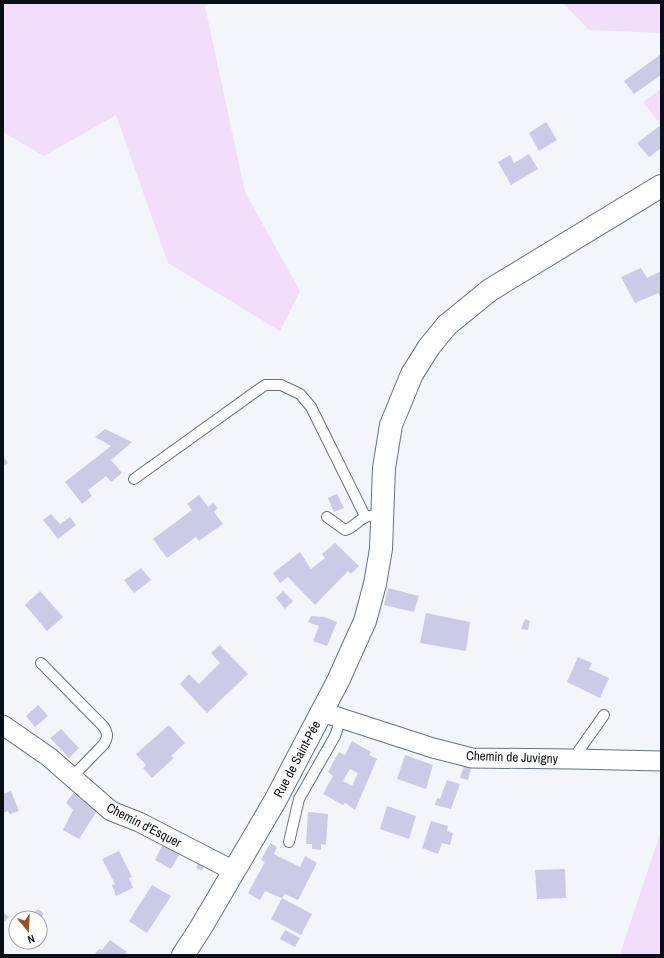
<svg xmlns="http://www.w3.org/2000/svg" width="664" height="958" viewBox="0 0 664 958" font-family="'Archivo Narrow',sans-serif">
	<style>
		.green { fill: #f2ddfb }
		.building { fill: #cacbe6; fill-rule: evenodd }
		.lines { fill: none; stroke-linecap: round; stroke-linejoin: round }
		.service-casing { stroke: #617286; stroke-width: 12 }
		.minor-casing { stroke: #617286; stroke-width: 21 }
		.secondary-casing { stroke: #617286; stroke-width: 24 }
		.service { stroke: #fff; stroke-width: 10 }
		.minor { stroke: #fff; stroke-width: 19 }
		.secondary { stroke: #fff; stroke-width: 22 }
		.labels { text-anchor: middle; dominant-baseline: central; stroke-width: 4; stroke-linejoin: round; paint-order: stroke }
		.street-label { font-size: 13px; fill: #090f17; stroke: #fff }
	</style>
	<rect width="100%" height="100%" fill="#f2f6fa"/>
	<path class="green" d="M3,3H211L205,6L245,192L300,291L280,331L168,263L116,115L44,156L3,132Z
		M563,3H661V33L589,30Z
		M661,89V125L643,102Z
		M661,831V955H620L624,942Z"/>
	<path class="building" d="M661,54V75L634,94L624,81Z
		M546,122L557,140L539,151L529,133Z
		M661,125V148L649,157L637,143Z
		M529,154L538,169L511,185L498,162L510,155L514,163Z
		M641,268L647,278L661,271V298L658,293L635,303L621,277Z
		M105,429L132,442L111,460L122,473L111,482L106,476L88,490L92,496L82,504L65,482L111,446L95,437Z
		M3,456L8,463L3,466Z
		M337,494L344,508L334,512L328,498Z
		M199,495L208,507L213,503L218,508L214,512L223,524L199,541L196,537L167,558L153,539L192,510L187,504Z
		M51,514L60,524L70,517L76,525L58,539L43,520Z
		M335,543L359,566L351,574L348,571L315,605L288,577L280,583L273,573L300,552L311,569L325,558L322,554Z
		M141,568L151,580L134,593L124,580Z
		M388,588L419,596L414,612L384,605Z
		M40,591L63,617L47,631L25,605Z
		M283,591L293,601L285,609L276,598Z
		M426,613L470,622L466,651L420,643Z
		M311,616L325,617L337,622L327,646L313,641L319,626L308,622Z
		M525,619L530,621L528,630L521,629Z
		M220,645L248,674L207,713L180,684L189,674L199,684L220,663L211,653Z
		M578,657L592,663L589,669L609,678L600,698L567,682Z
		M38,705L48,716L35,727L26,716Z
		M169,725L185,743L171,756L174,758L152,778L143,768L146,765L136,754Z
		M61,729L79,748L69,758L50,738Z
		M352,741L371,752L369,755L377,759L355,810L345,803L343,805L323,794L333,776L328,772L331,766L339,752L345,755ZM350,769L358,773L352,786L343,781Z
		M405,755L433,765L426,789L397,779Z
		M464,766L471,768L468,780L460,778Z
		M447,780L460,784L451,809L435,805L437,798L440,799Z
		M11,791L19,811L10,814L8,811L3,813V794Z
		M73,793L97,811L79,839L63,830L73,810L66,803Z
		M387,806L416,816L409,839L380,829Z
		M308,812L328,814L326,845L321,844V850L312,849V844H306Z
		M431,821L448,826L447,831L453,833L450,845L442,843L438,854L422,848Z
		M270,843L277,847L274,854L300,867L305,856L317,863L298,900L285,894L282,898L312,914L301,935L271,919L282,898L265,891L260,900L248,893L265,862L261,860Z
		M163,844L180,853L171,869L155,860Z
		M119,851L132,877L129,878L133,888L116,896L112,885L115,884L102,859Z
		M198,863L204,866L202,871L196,868Z
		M565,869L566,898L537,899L535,870Z
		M152,885L171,896L147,933L129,921Z
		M38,909L44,914L40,918H30L29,917Z
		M3,912L9,917L3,923Z
		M285,930L300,938L295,947L280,939Z
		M110,940L127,952L124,955H94L99,949L102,950Z"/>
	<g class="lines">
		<defs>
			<path id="service" d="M134,479L265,385H281L300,394L311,407L365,516
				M327,517L345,530C355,528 360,516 371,516
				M41,663L104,727C108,734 108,737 104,744L72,777
				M573,759L604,715
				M289,842L299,799L335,736L341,718"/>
			<path id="minor" d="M322,712L433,748L472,758L573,759L661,761
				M3,725L49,757L111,811L139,822L234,871"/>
			<path id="secondary" d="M183,955L200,929L275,801L338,681L365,621L375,584L381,549L384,468L391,425L412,374L429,347L447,325L490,290L661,186"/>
		</defs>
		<use href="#service" class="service-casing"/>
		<use href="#minor" class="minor-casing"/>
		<use href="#secondary" class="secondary-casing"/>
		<use href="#service" class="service"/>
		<use href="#minor" class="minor"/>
		<use href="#secondary" class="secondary"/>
	</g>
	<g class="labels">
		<g class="street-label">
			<text transform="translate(512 757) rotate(2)">Chemin de Juvigny</text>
			<text transform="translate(297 759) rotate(-62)">Rue de Saint-Pée</text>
			<text transform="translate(144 825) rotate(27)">Chemin d'Esquer</text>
		</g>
	</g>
	<rect width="664" height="958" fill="none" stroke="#090f17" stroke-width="8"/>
	<g transform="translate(28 930) rotate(161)"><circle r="19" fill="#ffffff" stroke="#9d9fa2"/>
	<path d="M0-3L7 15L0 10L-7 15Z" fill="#985228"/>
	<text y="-6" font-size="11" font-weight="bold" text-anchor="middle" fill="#090f17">N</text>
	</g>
</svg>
